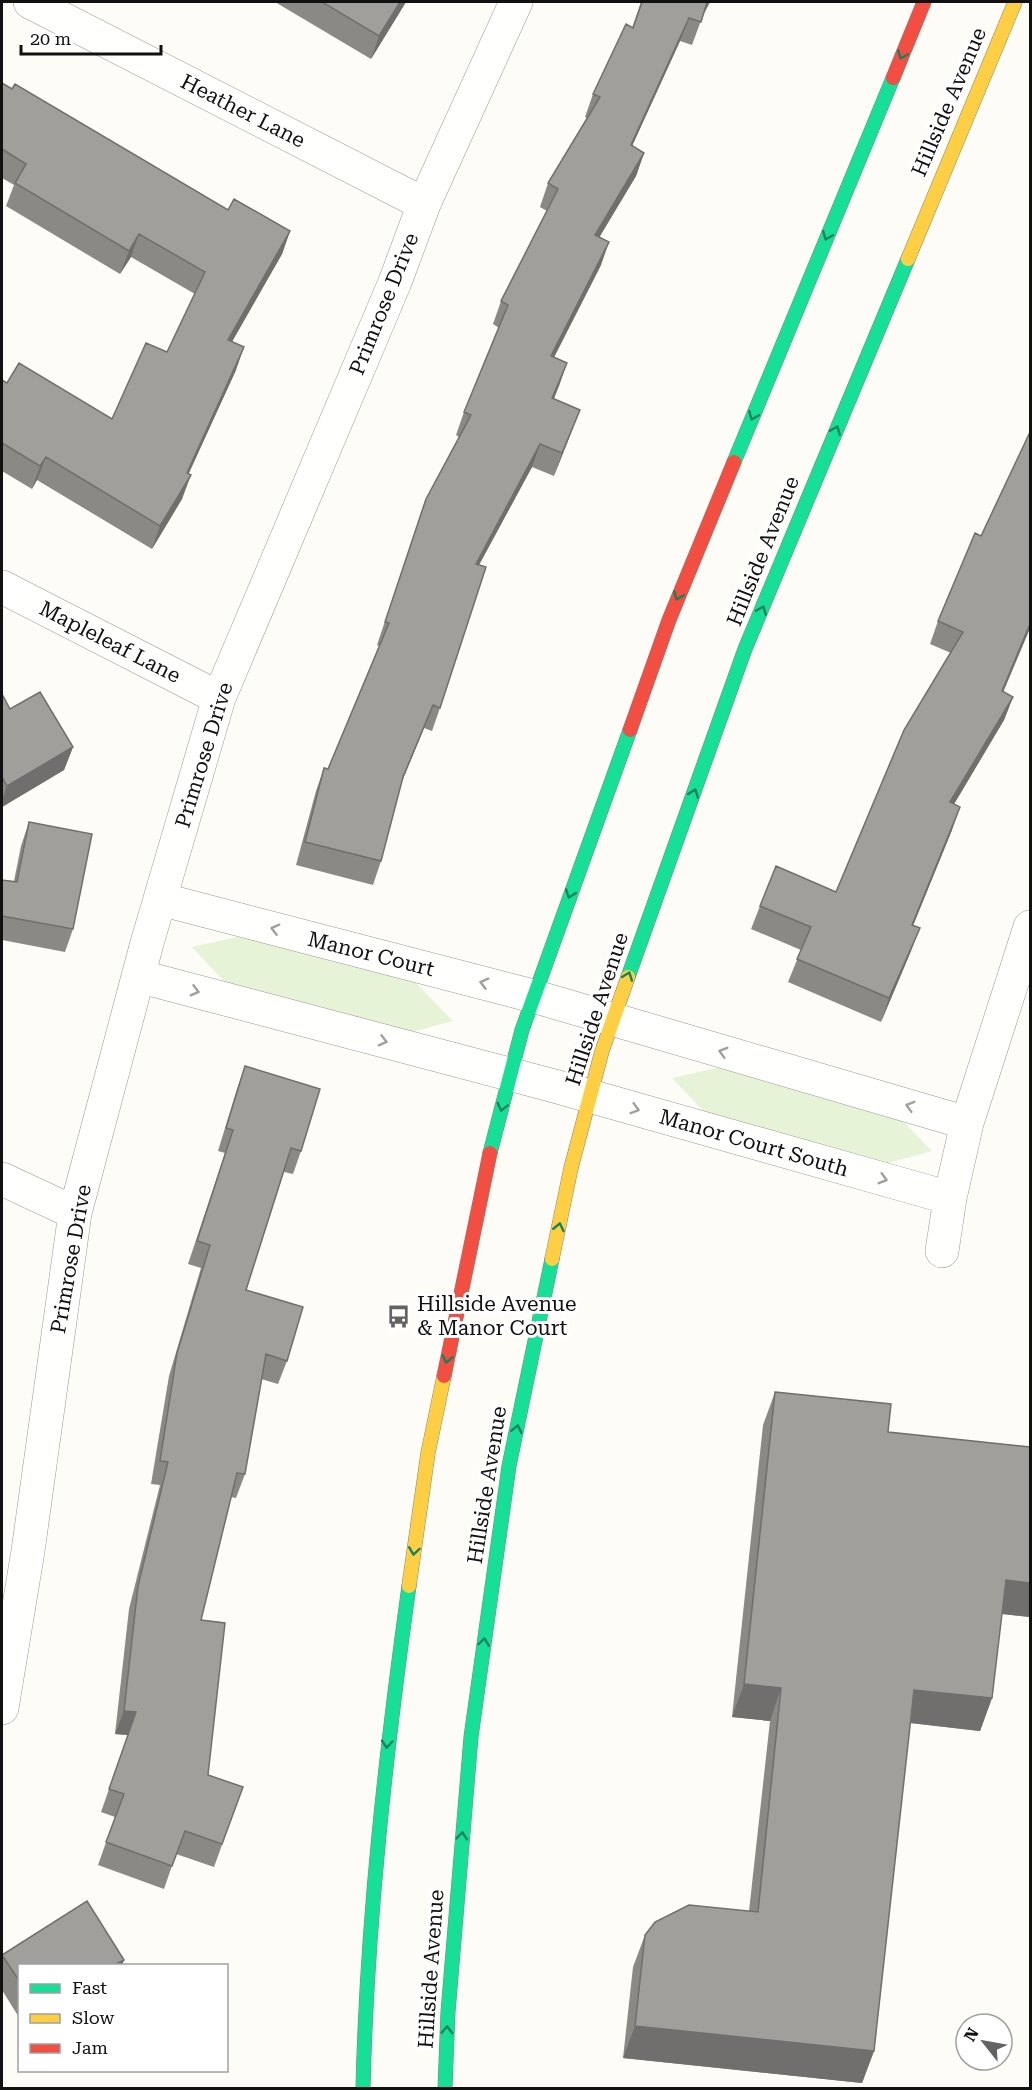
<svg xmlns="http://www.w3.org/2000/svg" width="1032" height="2090" viewBox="0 0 1032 2090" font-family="'Roboto Serif',serif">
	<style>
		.green { fill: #e7f3d7 }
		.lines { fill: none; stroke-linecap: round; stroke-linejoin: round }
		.street-casing { stroke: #979795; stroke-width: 34 }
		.fast-casing { stroke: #858482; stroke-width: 15 }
		.slow-casing { stroke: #858482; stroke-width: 15 }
		.jam-casing { stroke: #858482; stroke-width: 15 }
		.street { stroke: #fffffe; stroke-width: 33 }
		.fast { stroke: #16e098; stroke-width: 14 }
		.slow { stroke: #ffcf43; stroke-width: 14 }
		.jam { stroke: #f24e42; stroke-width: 14 }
		.wall { fill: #8a8986 }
		.shaded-wall { fill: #716f6d }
		.building { fill: #a19f9c; stroke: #716f6d; stroke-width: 1.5 }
		.oneway { stroke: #14835b }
		.oneway2 { stroke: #a0a09f }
		.labels { text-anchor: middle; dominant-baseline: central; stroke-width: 6; stroke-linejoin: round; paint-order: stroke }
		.street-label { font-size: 21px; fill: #111; stroke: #fff }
		.poi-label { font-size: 21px; fill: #111; stroke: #fff; text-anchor: start }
	</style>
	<rect width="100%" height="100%" fill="#fdfcf7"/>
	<path class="green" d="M250,934L414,981L453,1021L397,1036L232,990L192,947Z
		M730,1065L894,1112L932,1151L877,1166L712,1120L672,1078Z"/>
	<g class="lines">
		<defs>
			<path id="street" d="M30,2L424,204
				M2,587L219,698
				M160,899L533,996L967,1123
				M138,976L558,1087L950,1198
				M2,1179L75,1213
				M942,1251L950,1198L967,1123L1030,927
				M2,1708L28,1551L75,1213L147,943L219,698L395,282L424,204L516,2"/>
			<path id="fast" d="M734,462L893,78
				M628,977L745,649L908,259
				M490,1153L522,1030L630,730
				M363,2088C367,1920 386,1752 409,1586
				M445,2088L448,2012L471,1737L509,1466L552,1259"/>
			<path id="slow" d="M908,259L1015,2
				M552,1259L571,1168L602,1051L628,977
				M409,1586L428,1453L444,1376"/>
			<path id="jam" d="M893,78L924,2
				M630,730L669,620L734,462
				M444,1376L490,1153"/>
		</defs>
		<use href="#street" class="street-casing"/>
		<use href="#fast" class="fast-casing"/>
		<use href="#slow" class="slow-casing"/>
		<use href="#jam" class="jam-casing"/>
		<use href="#street" class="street"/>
		<use href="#fast" class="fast"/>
		<use href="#slow" class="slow"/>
		<use href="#jam" class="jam"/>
	</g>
	<path class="wall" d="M275,2H406L371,59Z
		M641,2H710L703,15L692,45L680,41L632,146L644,153L636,176L599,237L601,265L554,357L567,363L554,399L571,433L554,476L532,467L479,565L440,708L432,731L424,728L401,784L381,861L373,885L296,865L316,791L324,768L328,769L379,646L377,645L426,499L459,437L456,435L464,412L499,328L493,324L501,301L547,211L540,207L548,183L587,118L585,117L593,94L632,28Z
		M2,83L228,210L290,231L282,254L232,341L236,370L188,474L182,499L152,549L37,480L32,489L2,471V380L7,383L112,419L167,352L195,294L131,257L120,274L6,206L14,185L2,178Z
		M938,621L1030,628L1003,691L1013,697L1004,720L954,804L952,830L913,925L911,951L881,1022L788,982L801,950L751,929L760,906L836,892L951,653L930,644Z
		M2,694L10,709L73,747L64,770L2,807Z
		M29,822L73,929L65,952L2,940V880L14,881L21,846Z
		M245,1066L301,1151L293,1174L284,1172L246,1290L287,1361L278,1384L261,1379L245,1474L236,1498L231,1497L201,1620L208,1775L243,1787L214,1867L176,1854L164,1889L98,1865L115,1817L101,1812L128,1735L115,1734L129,1609L160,1485L151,1484L169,1376L201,1268L188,1264L225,1153L218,1151L237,1089Z
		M775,1392L888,1432L1030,1447V1617L1002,1614L992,1698L980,1731L910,1723L874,2051L862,2083L623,2058L633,1967L645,1935L749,1911L770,1721L732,1717L763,1425Z
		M2,1955L124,1960L122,1965H20V2019L2,1990Z"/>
	<path class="shaded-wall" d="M400,2H406L371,59L379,36Z
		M707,2H710L701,19Z
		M689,18L680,41L622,168L631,145Z
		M644,153L636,176L587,258L595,235Z
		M290,231L282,254L220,363L228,340Z
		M139,234L131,257L120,274L129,251Z
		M609,242L601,265L543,379L551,356Z
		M244,347L236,370L179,495L191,475L182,499L152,549L160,526L187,473Z
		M567,363L559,386L544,422L552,398Z
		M580,410L571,433L554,476L562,453Z
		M540,444L532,467L467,587L476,564Z
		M46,457L37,480L32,489L40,466Z
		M1030,624V628L994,714L1002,691Z
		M1013,697L1004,720L941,826L950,802Z
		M433,705L424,728L394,800L403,777Z
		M73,747L64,770L2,807V800L7,786Z
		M960,807L952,830L904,948L912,925Z
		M920,928L911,951L881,1022L889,998Z
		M1006,1580L1030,1583V1617L994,1613Z
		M744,1684L781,1688L770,1721L732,1717Z
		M914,1690L992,1698L980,1731L902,1722Z
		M124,1711L136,1712L128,1735L115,1734Z
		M124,1960L122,1965H114Z
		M635,2026L874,2051L862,2083L623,2058Z"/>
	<path class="building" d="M322,2H400L379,36Z
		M642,2H707L701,22L689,18L631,145L644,153L595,235L609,242L551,356L567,363L552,398L580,410L562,453L540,444L476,564L486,567L440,708L433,705L403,777L381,861L305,842L324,768L328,769L389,623L385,622L426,499L471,415L464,412L508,305L501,301L558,189L548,183L600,97L593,94L626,24L633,28Z
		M2,83L12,89L15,84L228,210L234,199L290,231L228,340L244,347L187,473L191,475L160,526L46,457L40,466L2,443V380L7,383L19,363L112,419L146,343L167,352L205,272L139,234L129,251L15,183L26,164L2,149Z
		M1030,432V624L1002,691L1013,697L950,802L960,807L912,925L920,928L889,998L797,959L811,927L760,906L776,866L836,892L904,730L963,632L938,621L975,533L981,536Z
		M40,692L73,747L7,786L2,777V694L10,709Z
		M29,822L92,834L73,929L2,916V880L17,882Z
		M245,1066L320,1089L301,1151L291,1148L246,1290L303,1307L287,1361L266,1354L245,1474L237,1473L201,1620L225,1623L208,1775L243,1787L222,1844L185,1831L172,1866L106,1842L124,1794L109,1789L136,1712L124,1711L138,1586L168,1462L160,1461L177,1353L210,1245L197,1241L233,1130L226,1128Z
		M775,1392L891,1404L888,1432L1030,1447V1583L1006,1580L992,1698L914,1690L874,2051L635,2026L645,1935L655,1922L689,1905L758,1912L781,1688L744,1684Z
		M87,1901L124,1960L114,1965H20V1982L2,1955Z"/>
	<defs><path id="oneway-chevron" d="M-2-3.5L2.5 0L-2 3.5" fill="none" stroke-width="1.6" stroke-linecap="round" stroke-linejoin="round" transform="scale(1.5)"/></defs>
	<g class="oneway">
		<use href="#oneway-chevron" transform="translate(902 55) rotate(112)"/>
		<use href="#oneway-chevron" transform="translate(827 236) rotate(112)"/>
		<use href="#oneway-chevron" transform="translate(753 416) rotate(112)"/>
		<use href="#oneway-chevron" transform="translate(836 430) rotate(-68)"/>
		<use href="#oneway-chevron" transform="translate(678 596) rotate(112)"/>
		<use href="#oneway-chevron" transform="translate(762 610) rotate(-68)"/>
		<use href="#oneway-chevron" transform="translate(694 793) rotate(-70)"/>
		<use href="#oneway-chevron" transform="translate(570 894) rotate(110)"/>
		<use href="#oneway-chevron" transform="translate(628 976) rotate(-70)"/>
		<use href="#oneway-chevron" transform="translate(502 1107) rotate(104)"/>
		<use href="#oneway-chevron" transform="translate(559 1227) rotate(-78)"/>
		<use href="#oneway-chevron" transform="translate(447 1359) rotate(102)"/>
		<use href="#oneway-chevron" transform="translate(517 1429) rotate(-78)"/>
		<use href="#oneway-chevron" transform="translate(414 1551) rotate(98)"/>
		<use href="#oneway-chevron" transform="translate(484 1642) rotate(-82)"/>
		<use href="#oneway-chevron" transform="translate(387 1744) rotate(95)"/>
		<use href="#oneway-chevron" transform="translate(462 1836) rotate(-85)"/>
		<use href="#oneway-chevron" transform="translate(447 2030) rotate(-88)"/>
	</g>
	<g class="oneway2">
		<use href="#oneway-chevron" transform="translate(275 929) rotate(-166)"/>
		<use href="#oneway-chevron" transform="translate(484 983) rotate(-165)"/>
		<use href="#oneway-chevron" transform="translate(195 991) rotate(15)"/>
		<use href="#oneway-chevron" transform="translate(383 1041) rotate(15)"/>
		<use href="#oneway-chevron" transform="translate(723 1052) rotate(-164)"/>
		<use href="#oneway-chevron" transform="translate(910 1106) rotate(-164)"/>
		<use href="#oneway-chevron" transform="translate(635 1109) rotate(16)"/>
		<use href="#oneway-chevron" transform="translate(883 1179) rotate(16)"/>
	</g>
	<defs>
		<symbol id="bus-bare" viewBox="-9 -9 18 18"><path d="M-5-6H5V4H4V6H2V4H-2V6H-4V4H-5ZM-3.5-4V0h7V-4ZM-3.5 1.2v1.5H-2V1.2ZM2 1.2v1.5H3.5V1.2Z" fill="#646362" stroke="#fff" stroke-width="2.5" paint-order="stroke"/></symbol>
	</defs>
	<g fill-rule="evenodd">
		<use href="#bus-bare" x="382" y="1300" width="33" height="33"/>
	</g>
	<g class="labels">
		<g class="street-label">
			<text transform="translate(949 102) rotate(-67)">Hillside Avenue</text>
			<text transform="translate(243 111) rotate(27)">Heather Lane</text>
			<text transform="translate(384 304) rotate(-68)">Primrose Drive</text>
			<text transform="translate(763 551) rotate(-68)">Hillside Avenue</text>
			<text transform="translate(110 642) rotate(27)">Mapleleaf Lane</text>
			<text transform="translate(204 755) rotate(-73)">Primrose Drive</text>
			<text transform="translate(371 954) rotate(14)">Manor Court</text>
			<text transform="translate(597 1009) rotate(-72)">Hillside Avenue</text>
			<text transform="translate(754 1143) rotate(16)">Manor Court South</text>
			<text transform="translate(71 1259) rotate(-80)">Primrose Drive</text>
			<text transform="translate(487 1485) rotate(-81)">Hillside Avenue</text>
			<text transform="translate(431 1969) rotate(-86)">Hillside Avenue</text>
		</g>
		<g class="poi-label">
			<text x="417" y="1304">Hillside Avenue<tspan x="417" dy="24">&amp; Manor Court</tspan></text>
		</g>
	</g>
	<rect width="1032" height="2090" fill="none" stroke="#111111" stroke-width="6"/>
	<rect x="18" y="1964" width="210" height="108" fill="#ffffff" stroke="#a0a0a0" stroke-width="1.5"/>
	<rect x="30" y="1984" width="30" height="9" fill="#16e098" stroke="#a0a0a0" stroke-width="1.5"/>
	<text x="72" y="1994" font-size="18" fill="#111111">Fast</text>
	<rect x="30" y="2014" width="30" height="9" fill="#ffcf43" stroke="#a0a0a0" stroke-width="1.5"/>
	<text x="72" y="2024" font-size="18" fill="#111111">Slow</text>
	<rect x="30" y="2044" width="30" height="9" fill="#f24e42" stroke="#a0a0a0" stroke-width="1.5"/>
	<text x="72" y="2054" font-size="18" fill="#111111">Jam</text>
	<g transform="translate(984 2042) rotate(301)"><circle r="28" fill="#ffffff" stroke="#a0a0a0" stroke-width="1.5"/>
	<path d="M0-4.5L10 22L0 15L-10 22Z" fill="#646362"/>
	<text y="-9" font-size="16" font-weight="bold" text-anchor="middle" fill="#111111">N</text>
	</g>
	<path d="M21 45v9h140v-9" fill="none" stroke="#111111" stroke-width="3"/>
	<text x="30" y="45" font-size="18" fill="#111111" stroke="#ffffff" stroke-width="4.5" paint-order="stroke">20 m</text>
</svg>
